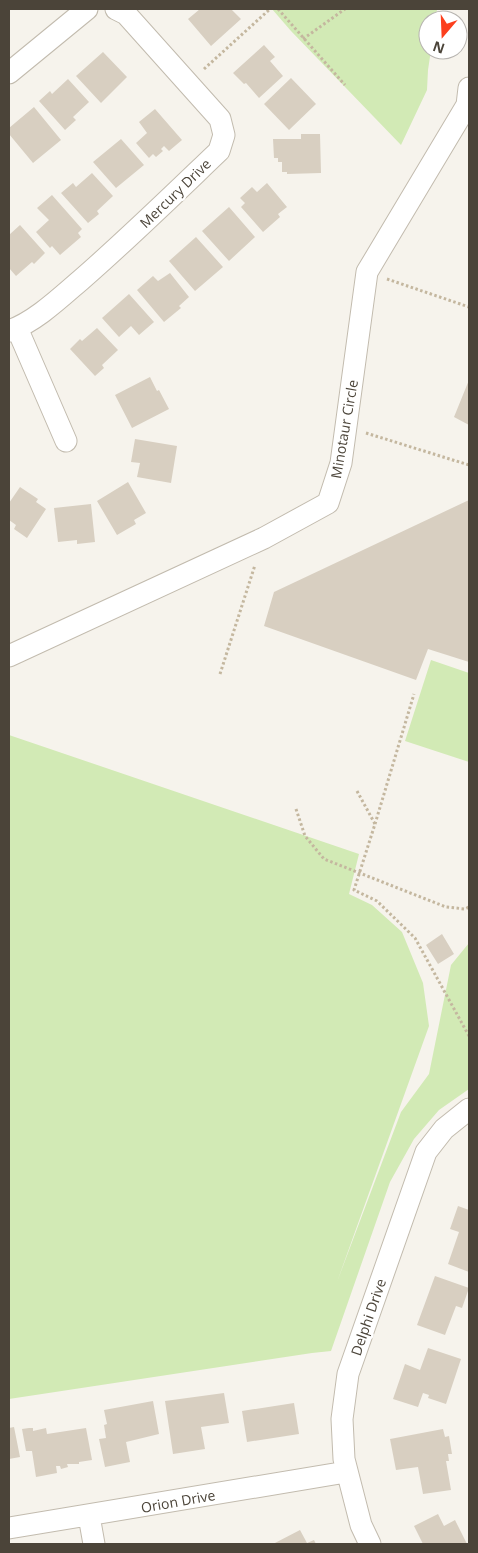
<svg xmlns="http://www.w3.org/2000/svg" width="478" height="1553" viewBox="0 0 478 1553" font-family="'Open Sans',sans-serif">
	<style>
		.green { fill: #d2eab5 }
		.building { fill: #d8cfc1 }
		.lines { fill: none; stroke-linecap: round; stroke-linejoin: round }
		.street-casing { stroke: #c2bbae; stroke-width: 23 }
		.path { stroke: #c4b79f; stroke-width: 3; stroke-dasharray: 2.5 2.5; stroke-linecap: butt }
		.street { stroke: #fff; stroke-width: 21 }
		.labels { text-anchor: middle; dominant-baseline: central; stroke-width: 5; stroke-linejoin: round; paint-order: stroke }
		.street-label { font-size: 14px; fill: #4b4439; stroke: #fff }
	</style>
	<rect width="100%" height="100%" fill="#f6f3ec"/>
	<path class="green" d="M272,9H437L436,20H428V50H431L428,70L427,90L401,145L291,31Z
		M431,660L469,673V762L405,741Z
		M9,735L359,854L349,894L372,905L402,932L423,983L429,1026L337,1282L401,1112L429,1074L451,965L469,943V1089L439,1110L414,1139L390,1182L331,1351L312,1353L9,1399Z"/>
	<path class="building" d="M200,9H231L241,19L211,46L188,19Z
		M264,45L275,57L270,61L283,76L259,98L246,83L244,84L233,73Z
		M103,52L127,77L101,103L76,76Z
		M291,78L316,104L289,130L264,104Z
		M68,79L89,102L73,117L76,120L65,130L39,101L50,91L52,94Z
		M34,107L61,140L33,163L9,134V128Z
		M155,109L182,140L169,151L164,146L161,149L163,151L156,157L153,154L149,158L136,143L147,133L139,122Z
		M301,134H320L321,173L287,174V172H282V162H278V158H274L273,139H301Z
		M121,139L144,165L116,188L93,162Z
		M92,173L113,196L97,211L99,214L88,223L61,193L73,183L76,187Z
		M267,183L287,207L278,214L280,217L263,232L241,207L245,203L240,198L252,187L257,192Z
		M52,195L82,229L78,233L81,237L60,255L52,246L50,248L36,232L49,220L37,208Z
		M229,207L255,237L229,261L202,231Z
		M20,225L45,253L34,264L32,262L16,276L9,268V235Z
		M196,237L223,267L195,291L169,261Z
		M170,273L189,297L179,306L181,308L164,322L137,290L153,276L158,281Z
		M129,294L154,322L139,335L131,326L119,337L102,318Z
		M97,328L118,350L102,365L104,368L95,376L70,349L80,339L82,341Z
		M150,377L157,391L159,390L169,409L132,428L115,395Z
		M469,380V425L454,417Z
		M135,439L177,446L171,483L137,477L140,463L131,462Z
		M128,482L146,513L134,520L136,524L117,535L97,501Z
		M20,487L38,499L36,502L46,509L27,538L14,529L16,525L9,520V503Z
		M469,500V662L428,649L416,680L264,626L274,592Z
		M91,504L95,542L77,544V540L58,542L54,508Z
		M442,934L454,954L438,964L426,945Z
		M458,1206L469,1210V1272L448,1264L459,1232L450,1229Z
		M435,1276L469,1288L462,1308L456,1306L445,1335L417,1325Z
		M428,1348L461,1359L446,1404L428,1398L429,1395L423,1393L418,1407L393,1399L405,1364L420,1370Z
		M224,1393L229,1423L201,1427L205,1449L173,1454L165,1401Z
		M153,1401L159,1434L126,1442L130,1462L105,1467L99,1439L106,1438L104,1425L107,1424L104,1410Z
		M294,1403L299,1434L247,1442L242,1411Z
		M14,1427L20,1457L9,1459V1428Z
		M29,1428H33V1431L46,1428L47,1434L86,1428L92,1460L79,1462V1464H67L68,1467L61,1469L60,1466H56L57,1473L36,1477L32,1451H26L22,1429Z
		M443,1429L445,1437L449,1436L452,1454H448L449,1461H446L451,1490L423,1494L418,1467L396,1470L390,1439Z
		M438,1514L444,1526L455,1520L467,1544H423L414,1526Z
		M300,1530L307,1543L314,1540L316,1544H273Z"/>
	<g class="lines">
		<defs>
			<path id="street" d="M9,73L87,9
				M17,328L66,441
				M9,331C35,322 61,297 82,279C129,238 174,194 219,151L224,135L220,119L126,14L116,9
				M9,656L264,538L328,503L341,463L367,272L467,105L469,88
				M89,1516L94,1544
				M9,1528L346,1472
				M370,1544L361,1525L344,1459L342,1419L348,1374L426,1152L444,1129L469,1109"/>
		</defs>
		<use href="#street" class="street-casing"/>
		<path class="path" d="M278,9L345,85
			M303,39L345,9
			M204,69L270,9
			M387,279L469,307
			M366,433L469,465
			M220,674L255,565
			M357,791L375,824L354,890L377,901L415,938L469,1036
			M296,809L305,836L324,859L446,907L465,909L469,907
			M375,824L414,694"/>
		<use href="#street" class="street"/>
	</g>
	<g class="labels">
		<g class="street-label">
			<text transform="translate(175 193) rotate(-44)">Mercury Drive</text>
			<text transform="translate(344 429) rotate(-80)">Minotaur Circle</text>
			<text transform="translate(368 1317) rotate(-71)">Delphi Drive</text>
			<text transform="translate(178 1501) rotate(-10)">Orion Drive</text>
		</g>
	</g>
	<rect width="478" height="1553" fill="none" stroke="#4b4439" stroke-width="20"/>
	<g transform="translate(443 35) rotate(199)"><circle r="24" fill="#ffffff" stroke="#b7b4b0"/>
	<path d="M0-4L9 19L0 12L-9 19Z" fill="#fc3f1d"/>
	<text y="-8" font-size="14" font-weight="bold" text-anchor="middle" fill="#4b4439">N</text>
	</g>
</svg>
